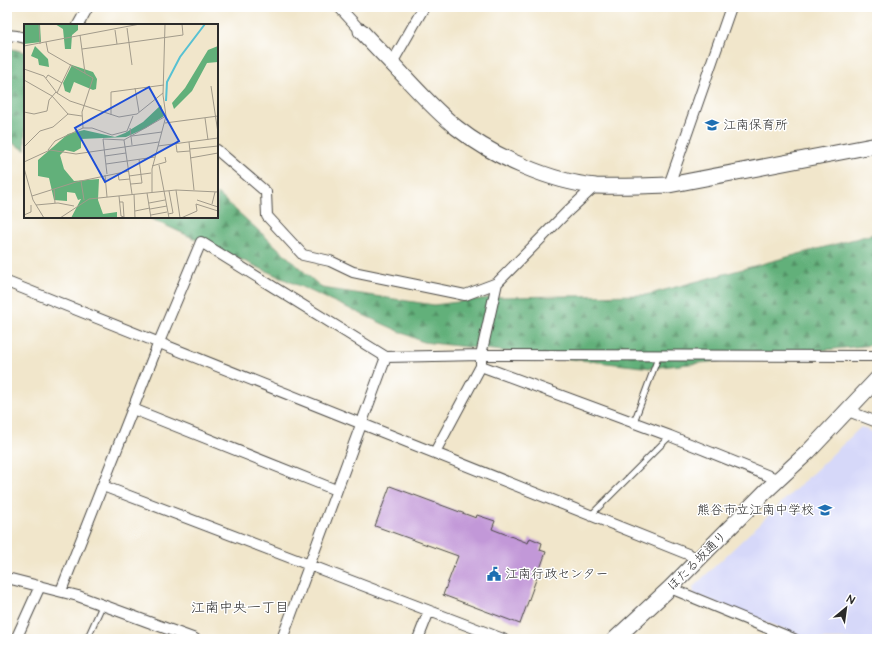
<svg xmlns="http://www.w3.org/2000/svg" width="884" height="646" viewBox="0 0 884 646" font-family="'Architects Daughter','Klee One',sans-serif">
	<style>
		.built { fill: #d6d8f9 }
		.forest { fill: url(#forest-firs); stroke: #466e52 }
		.building { fill: #c298d8 }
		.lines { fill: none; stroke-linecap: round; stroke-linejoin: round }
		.lane-casing { stroke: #494743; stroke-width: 7 }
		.street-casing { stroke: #494743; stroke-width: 12 }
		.secondary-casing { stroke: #494743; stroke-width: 17 }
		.lane { stroke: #fff; stroke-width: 5 }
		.street { stroke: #fff; stroke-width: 10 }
		.secondary { stroke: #fff; stroke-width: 15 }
		.labels { text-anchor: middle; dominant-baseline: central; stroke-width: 3; stroke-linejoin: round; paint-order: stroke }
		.poi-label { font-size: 13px; fill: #2b2b2b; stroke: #fff; text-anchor: start }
		.street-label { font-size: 13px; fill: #2b2b2b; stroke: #fff }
		.neighbourhood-label { font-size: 14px; fill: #2b2b2b; stroke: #fff }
		.inset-river { fill: none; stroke: #57c1d2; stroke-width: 2 }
		.inset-road { fill: none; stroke: #a29b8b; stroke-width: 1 }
		.view { fill: #1d4ed8; fill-opacity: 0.15; stroke: #1d4ed8; stroke-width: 2 }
		.inset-edge { fill: none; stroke: #2b2b2b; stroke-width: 2 }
	</style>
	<defs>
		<pattern id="forest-firs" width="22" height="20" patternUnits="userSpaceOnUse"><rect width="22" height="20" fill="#62b07a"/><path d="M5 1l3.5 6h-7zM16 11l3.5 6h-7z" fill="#518f64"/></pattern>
	</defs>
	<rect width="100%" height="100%" fill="#fff"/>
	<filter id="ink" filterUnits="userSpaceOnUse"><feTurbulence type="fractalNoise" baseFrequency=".025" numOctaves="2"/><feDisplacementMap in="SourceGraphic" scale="8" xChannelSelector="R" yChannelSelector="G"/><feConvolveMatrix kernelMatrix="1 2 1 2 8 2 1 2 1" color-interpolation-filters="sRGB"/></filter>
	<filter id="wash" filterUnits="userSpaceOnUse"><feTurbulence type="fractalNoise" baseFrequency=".012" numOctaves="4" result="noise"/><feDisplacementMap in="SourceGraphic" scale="16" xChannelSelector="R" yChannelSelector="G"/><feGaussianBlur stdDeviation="0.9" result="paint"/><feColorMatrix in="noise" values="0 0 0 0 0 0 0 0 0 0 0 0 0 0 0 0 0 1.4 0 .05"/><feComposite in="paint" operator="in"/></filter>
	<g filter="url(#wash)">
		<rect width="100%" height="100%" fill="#f1e6cb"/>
		<path class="built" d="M861,427L877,434V639H809L694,594L693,587Z"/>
		<path class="forest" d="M7,48L25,52V150L7,140Z
			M217,193L322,288L434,305L497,297L646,295L877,233V331L872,345L651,368L423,342L147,217H217Z"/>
		<g id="blocks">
			<path class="building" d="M390,486L476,518L477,515L495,521L492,529L528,543L530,538L542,543L540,550L546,552L520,624L443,595L458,556L375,526Z"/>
		</g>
	</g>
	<g filter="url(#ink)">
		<use href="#blocks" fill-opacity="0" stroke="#494743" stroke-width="1"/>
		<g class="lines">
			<defs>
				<path id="lane" d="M634,422L659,355
					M591,515L670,436
					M87,639L102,606"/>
				<path id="street" d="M339,7L361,31
					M78,25L88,7
					M7,35L17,36L25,38
					M392,63L424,7
					M217,150L266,192L267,216L303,255L330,261L353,272L465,295L497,283L567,212L595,186
					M669,185L731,7
					M7,282L700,559
					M386,357L481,355L877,356
					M481,366L670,436L779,480
					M133,409L336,490
					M848,411L877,422
					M435,452L481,366V355L497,283
					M103,486L503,639
					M7,578L78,596L195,639
					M670,588L794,639
					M61,591L159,342L201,242L386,357L282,639
					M16,639L40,586
					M418,639L429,611"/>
				<path id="secondary" d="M361,31C375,46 389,60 403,75C420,93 437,112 457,128C492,156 551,182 596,186C620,187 645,186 669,185L877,145
					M615,639L670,588L766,491L809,451L877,379"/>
			</defs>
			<use href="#lane" class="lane-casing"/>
			<use href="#street" class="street-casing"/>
			<use href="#secondary" class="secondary-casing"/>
			<use href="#lane" class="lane"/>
			<use href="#street" class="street"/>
			<use href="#secondary" class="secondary"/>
		</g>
	</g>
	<defs>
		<symbol id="school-bare" viewBox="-9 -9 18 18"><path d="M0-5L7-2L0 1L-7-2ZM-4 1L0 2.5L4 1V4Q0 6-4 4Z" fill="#1f6fb2" stroke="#fff" stroke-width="2.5" paint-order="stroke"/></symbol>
		<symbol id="civic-bare" viewBox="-9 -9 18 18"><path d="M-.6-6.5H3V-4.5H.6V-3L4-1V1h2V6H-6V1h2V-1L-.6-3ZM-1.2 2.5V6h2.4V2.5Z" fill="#1f6fb2" stroke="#fff" stroke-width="2.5" paint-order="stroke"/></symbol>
	</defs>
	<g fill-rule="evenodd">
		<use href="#school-bare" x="702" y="115" width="20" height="20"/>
		<use href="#school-bare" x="815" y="500" width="20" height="20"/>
		<use href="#civic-bare" x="484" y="564" width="20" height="20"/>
	</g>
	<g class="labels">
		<g class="poi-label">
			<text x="723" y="125">江南保育所</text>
			<text x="814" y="510" text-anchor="end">熊谷市立江南中学校</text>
			<text x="505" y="574">江南行政センター</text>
		</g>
		<g class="street-label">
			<text transform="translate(697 561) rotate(-45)">ほたる坂通り</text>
		</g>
		<g class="neighbourhood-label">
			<text x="240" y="608">江南中央一丁目</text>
		</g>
	</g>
	<g transform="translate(24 24)">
		<rect width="194" height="194" fill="#f1e6cb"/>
		<path d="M0,0H16L17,18L0,20ZM31,0H54V6L48,11L47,25H41L39,5ZM11,22L24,35L25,43L15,41L14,35L7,32ZM194,22V38L183,39L168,67L150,85L148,79L161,64L184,26ZM48,41L69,48L73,55L72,65L69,66L50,58L46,69L41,67L39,59ZM137,81L140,92L122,104L102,113L57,115V124L50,128L41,126L36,131L40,145L50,157L75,155L74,176L79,190L93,188V194H47L57,175L54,176L51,169L43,168V177L30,176L25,154L14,152V136L44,110L60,106L91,113L101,109L119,98Z" fill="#62b07a"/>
		<path class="inset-river" d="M142,77L143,58L156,33L181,0"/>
		<path class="inset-road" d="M15,0L16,20M103,4L108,41M91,6L93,20M56,11L61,49M22,18L24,28L69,54L58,88L59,104M0,22L116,0M58,25L159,11L158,0M0,45L20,52L33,69L46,77L95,93L113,90L139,69M22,54L24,51L38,59M0,56L28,72L44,90M187,62L194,109M111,64L115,88M33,69L47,40M0,88L10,90L23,87L25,76L32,68M87,91V68L140,61M181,94L184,116M141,99L194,92M106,104L108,121M108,112L138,108M100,116L142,92M165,118L170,166M152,120L153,128L166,127M134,122L194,114M0,123L16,107L29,103L44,90L58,92M166,125L194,122M24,126L31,117L59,104H68L88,111L103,107L109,92M81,132L102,129M166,134L194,129M0,138L26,126L52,130L135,118M82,140L131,133M135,141L140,167M128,142L142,138L141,133M0,144L9,176L20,194M94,149L95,156L106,155M83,150L79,115L100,116L108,170M81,151L83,173M105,152L127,149M57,157L60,176M107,160L118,159L115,135M30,165L31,179M152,166L156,194M140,167L145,194M128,168V145L142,92L139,71L141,0M123,169L127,194M110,170L111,194M8,172L52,158L105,147M95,172L97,192L100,193M173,176L194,183M96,178H99L100,193M125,179L141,176M188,180L191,168M12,181L34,179L50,182M126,185L143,182M111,187L126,184M144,190L149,189L145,167M0,191L7,188V181M127,191L143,188M36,194L65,175L152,166L194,168M157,194L173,187L172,180L194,187"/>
		<path class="view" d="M125,63L155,117L81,158L51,104Z"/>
		<rect width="194" height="194" class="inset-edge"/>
	</g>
	<rect width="884" height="646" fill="none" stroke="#fff" stroke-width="24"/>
	<g transform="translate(846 608) rotate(29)" stroke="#ffffff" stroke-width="3" paint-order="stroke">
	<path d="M0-3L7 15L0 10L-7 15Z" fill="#2b2b2b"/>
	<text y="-6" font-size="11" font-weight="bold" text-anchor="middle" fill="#2b2b2b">N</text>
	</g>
</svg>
